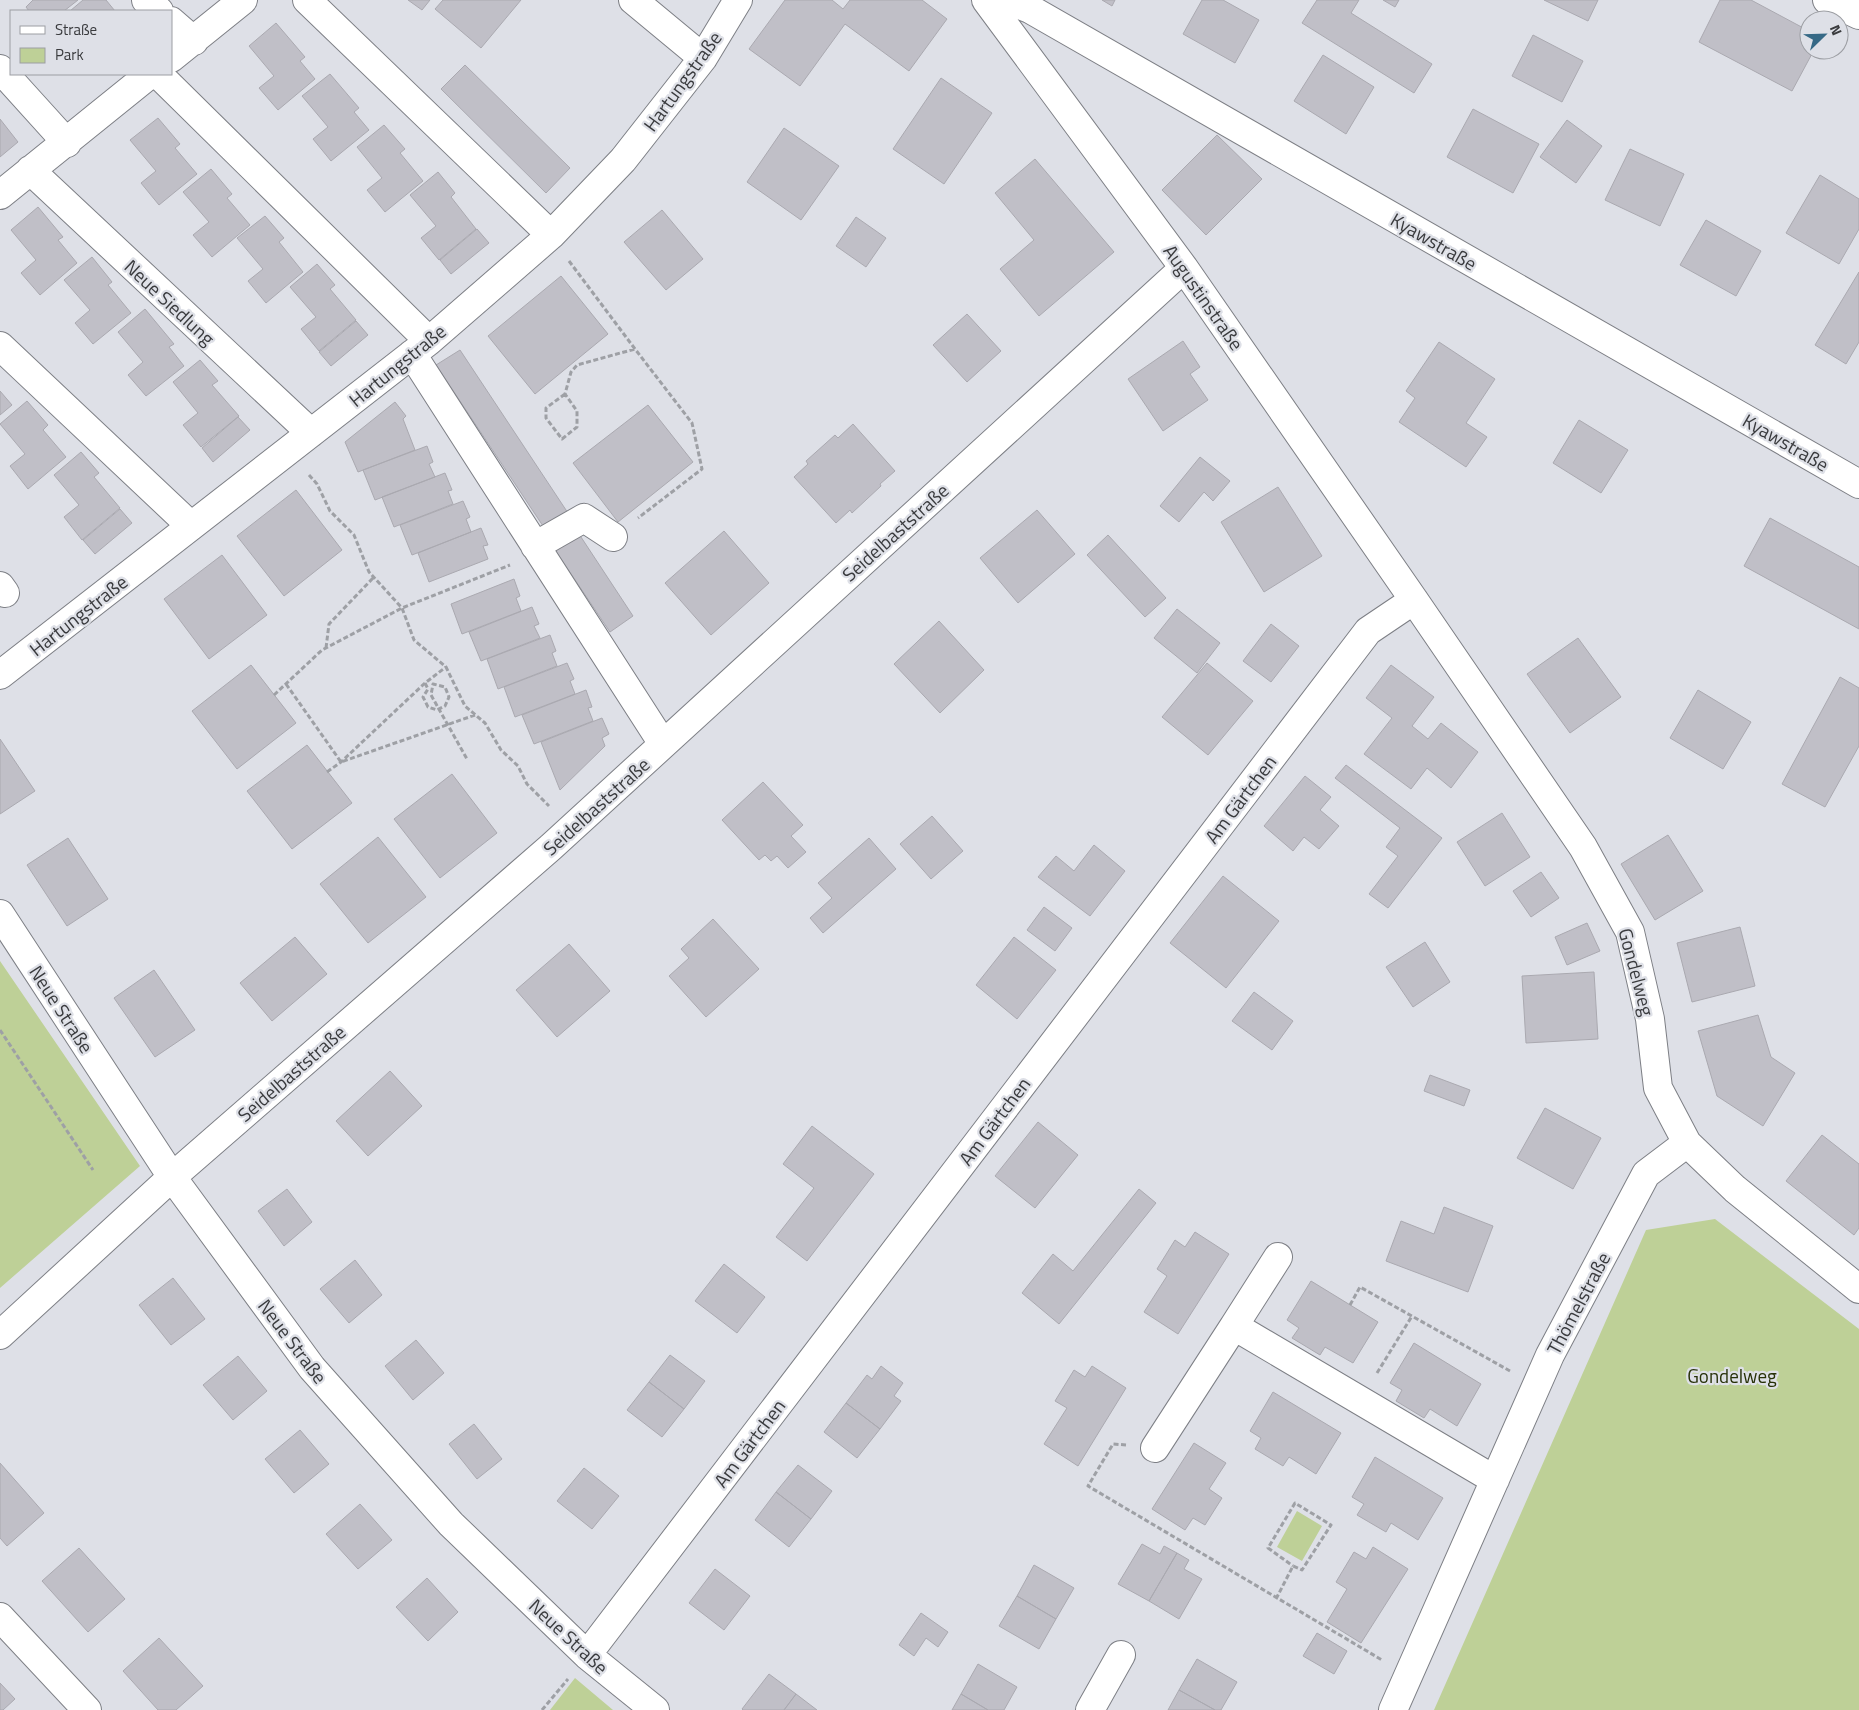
<svg xmlns="http://www.w3.org/2000/svg" width="1859" height="1710" viewBox="0 0 1859 1710" font-family="'Titillium Web',sans-serif">
	<style>
		.green { fill: #bed097 }
		.building { fill: #c0bfc7; stroke: #aaa9b0 }
		.lines { fill: none; stroke-linecap: round; stroke-linejoin: round }
		.minor-casing { stroke: #7d7f85; stroke-width: 30 }
		.path { stroke: #9ea0a5; stroke-width: 3; stroke-dasharray: 5 2.5; stroke-linecap: butt }
		.minor { stroke: #fff; stroke-width: 28 }
		.labels { text-anchor: middle; dominant-baseline: central; stroke-width: 4.5; stroke-linejoin: round; paint-order: stroke }
		.street-label { font-size: 19px; fill: #3a3b3e; stroke: #dee0e7 }
		.park-label { font-size: 19px; fill: #273108; stroke: #dee0e7 }
	</style>
	<rect width="100%" height="100%" fill="#dee0e7"/>
	<path class="green" d="M0,961L140,1166L0,1288Z
		M1715,1219L1859,1329V1710H1434L1646,1230Z
		M1297,1511L1322,1526L1302,1561L1277,1547Z
		M575,1678L613,1710H550Z"/>
	<path class="building" d="M33,0H78L64,11H29L26,7Z
		M83,0H106L115,11H70Z
		M408,0H430L422,10Z
		M443,0H521L481,48L435,9Z
		M785,0H832L843,9L850,0H922L947,19L909,71L845,24L800,86L749,49Z
		M1102,0H1115L1112,6Z
		M1202,0H1223L1259,20L1235,63L1183,34Z
		M1317,0H1359L1351,13L1432,64L1414,93L1302,23Z
		M1383,0H1399L1395,7Z
		M1544,0H1598L1588,21Z
		M1720,0H1751L1809,31V50H1814L1792,91L1699,42Z
		M276,23L305,57L300,61L315,79L278,110L259,88L274,76L249,46Z
		M1533,35L1583,61L1562,102L1512,76Z
		M1323,55L1374,87L1346,134L1294,101Z
		M465,65L570,168L546,193L441,89Z
		M330,74L359,108L354,112L369,130L331,161L313,139L328,127L302,96Z
		M941,78L992,113L944,184L893,149Z
		M1473,109L1539,144L1513,193L1447,157Z
		M158,118L180,144L175,148L197,174L159,205L141,183L156,171L130,140Z
		M0,119L18,142L0,157Z
		M1567,120L1602,146L1576,183L1540,157Z
		M384,125L405,149L400,153L423,181L385,212L367,190L382,178L357,147Z
		M784,128L839,166L801,220L747,182Z
		M1217,135L1262,179L1206,235L1162,190Z
		M1630,149L1684,174L1660,226L1605,200Z
		M1035,159L1114,252L1039,316L1000,269L1034,240L995,193Z
		M211,169L232,194L227,198L250,225L212,257L193,235L209,222L183,192Z
		M438,172L455,193L451,197L476,229L439,260L421,238L436,226L410,195Z
		M1820,175L1859,199V229L1839,264L1786,233Z
		M38,207L63,237L58,240L77,263L40,295L21,273L36,260L11,230Z
		M662,210L703,259L666,290L624,242Z
		M265,216L284,238L279,242L303,272L266,303L248,281L263,269L237,238Z
		M856,217L886,238L866,267L836,246Z
		M1706,220L1761,251L1736,296L1680,265Z
		M477,229L489,243L451,274L440,260Z
		M92,257L112,282L108,285L131,313L93,344L75,323L90,310L64,280Z
		M317,264L335,285L330,289L356,320L319,351L301,329L316,317L290,287Z
		M1859,272V342L1846,364L1815,345Z
		M561,276L608,334L535,394L488,336Z
		M145,309L174,344L169,347L184,366L146,396L128,375L143,362L118,332Z
		M967,314L1001,351L967,382L933,345Z
		M356,321L368,335L331,366L319,352Z
		M1183,341L1200,367L1190,374L1208,400L1163,431L1128,379Z
		M1439,342L1495,379L1466,423L1487,437L1466,467L1399,422L1415,398L1406,391Z
		M460,350L568,513L545,529L436,365Z
		M200,360L218,381L212,385L239,416L201,447L183,425L198,413L173,382Z
		M0,391L12,405L0,415Z
		M27,401L48,425L43,430L66,457L28,489L10,466L25,454L0,424Z
		M395,402L406,416L403,419L415,450L358,472L345,442Z
		M648,405L693,462L618,522L573,463Z
		M238,417L250,430L213,462L202,448Z
		M1579,420L1628,450L1601,493L1553,463Z
		M853,424L895,471L880,484L881,486L852,513L850,510L836,523L794,477L808,464L806,461L835,435L838,438Z
		M427,446L433,462L429,464L435,477L375,500L363,470Z
		M81,452L99,473L94,477L120,508L82,540L64,517L79,505L54,475Z
		M1200,457L1230,481L1213,501L1204,492L1179,522L1160,506Z
		M445,473L452,490L448,491L453,504L394,527L382,497Z
		M1278,487L1322,556L1264,592L1221,522Z
		M296,490L342,550L284,596L237,536Z
		M463,501L470,517L466,519L471,532L412,555L400,525Z
		M120,509L132,523L95,554L83,540Z
		M1037,510L1075,554L1018,603L980,558Z
		M1770,518L1859,567V629L1744,566Z
		M481,528L488,545L483,546L488,559L429,582L418,553Z
		M724,531L769,583L711,635L665,583Z
		M579,534L633,616L610,632L555,550Z
		M1108,535L1166,598L1145,617L1087,555Z
		M222,555L267,615L209,659L164,599Z
		M514,579L520,596L516,598L521,611L462,634L451,604Z
		M532,607L539,624L534,626L540,638L481,661L469,632Z
		M1177,609L1220,643L1197,673L1154,638Z
		M939,621L984,670L940,713L894,664Z
		M1271,624L1299,646L1271,682L1243,661Z
		M550,635L556,651L552,653L557,666L498,689L487,659Z
		M1578,638L1621,697L1570,733L1527,674Z
		M567,663L574,679L570,681L575,694L515,717L504,687Z
		M1207,663L1253,701L1208,755L1162,717Z
		M251,665L296,723L237,769L192,711Z
		M1391,665L1434,697L1412,726L1428,739L1441,723L1478,752L1451,788L1427,768L1411,789L1364,754L1392,718L1366,698Z
		M1840,677L1859,688V746L1825,807L1782,784Z
		M586,690L592,707L588,708L593,721L534,744L522,715Z
		M1698,690L1751,722L1723,769L1670,738Z
		M602,718L609,734L602,738L605,746L560,790L541,742Z
		M0,739L35,791L0,814Z
		M307,745L352,803L292,849L247,791Z
		M1346,765L1442,838L1388,908L1369,894L1398,856L1386,847L1400,828L1335,778Z
		M452,774L497,833L440,878L394,819Z
		M1305,776L1331,797L1320,810L1339,826L1319,849L1304,837L1293,851L1264,826Z
		M763,782L803,825L791,836L806,852L788,868L777,856L771,861L765,855L759,860L722,820Z
		M1502,813L1530,857L1485,886L1457,842Z
		M932,816L963,851L931,879L900,844Z
		M1668,835L1703,891L1655,920L1621,864Z
		M378,837L426,897L368,943L320,884Z
		M68,838L108,899L67,926L27,865Z
		M869,838L896,869L823,933L810,918L832,898L818,883Z
		M1094,845L1125,871L1090,916L1038,877L1056,856L1074,871Z
		M1541,872L1559,898L1531,917L1513,891Z
		M1223,876L1279,921L1226,988L1170,943Z
		M1044,907L1072,928L1055,951L1027,930Z
		M713,919L759,969L706,1017L669,976L689,958L681,949Z
		M1587,923L1600,951L1567,965L1555,937Z
		M1740,927L1755,986L1692,1002L1677,943Z
		M295,937L327,974L272,1021L240,983Z
		M1014,937L1056,970L1017,1019L976,985Z
		M1425,942L1450,982L1413,1007L1386,967Z
		M569,944L610,991L557,1037L516,990Z
		M154,970L195,1030L155,1057L114,998Z
		M1594,972L1598,1039L1526,1043L1522,976Z
		M1254,992L1293,1021L1272,1050L1232,1021Z
		M1758,1015L1771,1057L1795,1073L1763,1126L1717,1096L1698,1031Z
		M390,1071L422,1106L368,1156L336,1121Z
		M1430,1075L1470,1090L1464,1106L1424,1091Z
		M1545,1108L1601,1138L1573,1189L1517,1158Z
		M1038,1122L1078,1155L1035,1208L995,1176Z
		M812,1126L874,1174L807,1261L776,1237L814,1188L783,1164Z
		M1822,1135L1859,1164V1228L1854,1235L1786,1181Z
		M287,1189L312,1222L284,1246L258,1211Z
		M1139,1189L1156,1203L1059,1324L1022,1293L1053,1254L1073,1271Z
		M1444,1207L1493,1226L1468,1292L1386,1261L1401,1221L1434,1234Z
		M1195,1232L1229,1254L1178,1334L1144,1312L1167,1276L1157,1269L1175,1240L1185,1247Z
		M355,1260L382,1295L349,1323L320,1289Z
		M724,1264L765,1297L737,1333L695,1301Z
		M173,1278L205,1319L171,1345L139,1305Z
		M1311,1281L1378,1322L1353,1363L1325,1347L1320,1355L1292,1338L1299,1328L1287,1320Z
		M416,1340L444,1373L413,1400L385,1366Z
		M1414,1343L1481,1384L1457,1426L1430,1409L1424,1418L1396,1401L1402,1390L1390,1383Z
		M670,1355L705,1381L684,1409L649,1382Z
		M238,1356L267,1391L233,1420L203,1385Z
		M881,1366L903,1383L894,1396L901,1401L880,1429L846,1403L867,1375L872,1379Z
		M1092,1366L1126,1388L1078,1466L1044,1444L1067,1408L1055,1401L1074,1370L1085,1377Z
		M649,1382L684,1409L662,1437L627,1410Z
		M1273,1392L1341,1433L1316,1474L1289,1457L1283,1466L1255,1449L1261,1438L1250,1431Z
		M846,1403L880,1429L857,1458L824,1432Z
		M474,1424L502,1459L477,1479L449,1444Z
		M300,1430L329,1464L294,1493L265,1459Z
		M1194,1443L1226,1463L1209,1489L1222,1498L1205,1525L1193,1518L1185,1530L1152,1509Z
		M1375,1457L1443,1498L1418,1540L1391,1523L1386,1532L1357,1515L1364,1504L1352,1497Z
		M0,1463L44,1513L7,1546L0,1538Z
		M798,1465L832,1491L811,1519L776,1492Z
		M584,1468L619,1496L592,1529L557,1501Z
		M776,1492L811,1519L789,1547L755,1520Z
		M360,1504L392,1540L358,1569L326,1534Z
		M1142,1544L1160,1554L1164,1546L1177,1553L1149,1601L1118,1584Z
		M1373,1547L1408,1569L1361,1643L1327,1622L1347,1589L1336,1582L1354,1552L1366,1559Z
		M79,1548L125,1599L88,1632L42,1581Z
		M1177,1553L1189,1560L1184,1569L1202,1579L1179,1619L1149,1601Z
		M1034,1565L1074,1588L1056,1619L1017,1596Z
		M715,1569L750,1596L724,1630L689,1603Z
		M427,1578L458,1612L428,1641L396,1607Z
		M1017,1596L1056,1619L1039,1649L999,1626Z
		M921,1613L948,1632L938,1647L926,1638L914,1656L899,1645Z
		M1317,1633L1347,1651L1334,1674L1303,1656Z
		M159,1638L203,1686L176,1710H158L123,1671Z
		M1197,1659L1237,1682L1221,1710H1215L1179,1690Z
		M978,1664L1017,1687L1004,1710H988L961,1694Z
		M769,1674L796,1694L784,1710H743L742,1709Z
		M0,1683L15,1699L3,1710H0Z
		M1179,1690L1215,1710H1168Z
		M796,1694L817,1710H784Z
		M961,1694L988,1710H952Z"/>
	<g class="lines">
		<defs>
			<path id="minor" d="M146,0L159,11
				M307,0L551,235
				M633,0L703,58
				M986,0L1184,268L1414,600L1583,847L1630,932L1650,1019L1658,1088L1687,1143L1735,1189L1859,1289
				M1008,0L1030,9L1859,484
				M1827,0L1859,15
				M171,21L194,41
				M171,58L243,0
				M0,69L67,143
				M158,74L429,341
				M30,170L311,433
				M0,195L150,74
				M0,346L191,526
				M412,354L663,744
				M535,546L584,518L613,537
				M0,586L5,593
				M0,675L429,341L551,235L623,160L703,58L738,0
				M0,914L172,1177L312,1368L451,1524L587,1655L655,1710
				M1234,1326L1278,1257
				M0,1335L172,1177L551,847L1184,268
				M1155,1448L1234,1326L1495,1480
				M0,1617L87,1710
				M587,1655L1368,631L1414,600
				M1090,1710L1121,1655
				M1393,1710L1550,1355L1646,1174L1687,1143"/>
		</defs>
		<use href="#minor" class="minor-casing"/>
		<path class="path" d="M569,261L635,349L692,423L702,469L638,518
			M565,394L546,408V418L562,439L577,427V411L565,394L571,372L577,365L635,349
			M309,475L317,484L330,511L354,535L369,572L402,608L414,640L446,667L465,706L485,723L501,750L518,766L527,784L549,806
			M326,648L329,624L374,577
			M425,683L428,689L423,697L428,707L437,710L445,706L449,697L445,687L433,684L431,695L467,759
			M286,684L341,762L475,715
			M274,695L322,650L402,608L510,565
			M327,772L341,762L425,683L446,667
			M0,1030L93,1170
			M1350,1305L1360,1287L1510,1371
			M1377,1373L1412,1316
			M1126,1445L1113,1444L1088,1486L1382,1660
			M1276,1599L1293,1566L1302,1570L1331,1525L1295,1503L1268,1548L1293,1566
			M542,1710L568,1679"/>
		<use href="#minor" class="minor"/>
	</g>
	<g class="labels">
		<g class="street-label">
			<text transform="translate(682 81) rotate(-54)">Hartungstraße</text>
			<text transform="translate(1434 241) rotate(30)">Kyawstraße</text>
			<text transform="translate(1204 297) rotate(55)">Augustinstraße</text>
			<text transform="translate(170 302) rotate(43)">Neue Siedlung</text>
			<text transform="translate(397 365) rotate(-39)">Hartungstraße</text>
			<text transform="translate(1786 442) rotate(30)">Kyawstraße</text>
			<text transform="translate(895 532) rotate(-42)">Seidelbaststraße</text>
			<text transform="translate(78 615) rotate(-38)">Hartungstraße</text>
			<text transform="translate(1240 799) rotate(-53)">Am Gärtchen</text>
			<text transform="translate(596 806) rotate(-42)">Seidelbaststraße</text>
			<text transform="translate(1637 972) rotate(75)">Gondelweg</text>
			<text transform="translate(62 1009) rotate(57)">Neue Straße</text>
			<text transform="translate(291 1073) rotate(-41)">Seidelbaststraße</text>
			<text transform="translate(994 1121) rotate(-53)">Am Gärtchen</text>
			<text transform="translate(1578 1303) rotate(-62)">Thömelstraße</text>
			<text transform="translate(293 1341) rotate(53)">Neue Straße</text>
			<text transform="translate(749 1443) rotate(-53)">Am Gärtchen</text>
			<text transform="translate(569 1636) rotate(43)">Neue Straße</text>
		</g>
		<g class="park-label">
			<text x="1732" y="1375">Gondelweg</text>
		</g>
	</g>
	<rect x="10" y="10" width="162" height="65" fill="#dee0e7" stroke="#9c9ea3"/>
	<rect x="20" y="26" width="25" height="8" fill="#ffffff" stroke="#9c9ea3"/>
	<text x="55" y="35" font-size="15" fill="#3a3b3e">Straße</text>
	<rect x="20" y="48" width="25" height="15" fill="#bed097" stroke="#9c9ea3"/>
	<text x="55" y="60" font-size="15" fill="#3a3b3e">Park</text>
	<g transform="translate(1824 35) rotate(67)"><circle r="24" fill="#dee0e7" stroke="#9c9ea3"/>
	<path d="M0-4L9 19L0 12L-9 19Z" fill="#366986"/>
	<text y="-8" font-size="14" font-weight="bold" text-anchor="middle" fill="#3a3b3e">N</text>
	</g>
</svg>
